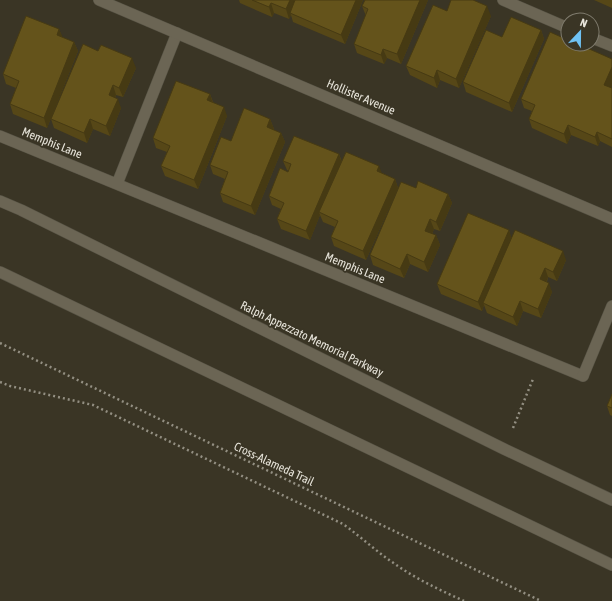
<svg xmlns="http://www.w3.org/2000/svg" width="612" height="601" viewBox="0 0 612 601" font-family="'Asap Condensed',sans-serif">
	<style>
		.lines { fill: none; stroke-linecap: round; stroke-linejoin: round }
		.service-casing { stroke: #555143; stroke-width: 12 }
		.minor-casing { stroke: #555143; stroke-width: 12 }
		.tertiary-casing { stroke: #555143; stroke-width: 12 }
		.path { stroke: #938f82; stroke-width: 2.5; stroke-dasharray: 2 3; stroke-linecap: butt }
		.service { stroke: #6b6554; stroke-width: 11 }
		.minor { stroke: #6b6554; stroke-width: 11 }
		.tertiary { stroke: #6b6554; stroke-width: 11 }
		.wall { fill: #564717 }
		.shaded-wall { fill: #463a13 }
		.building { fill: #64531b; stroke: #463a13 }
		.labels { text-anchor: middle; dominant-baseline: central; stroke-width: 3.5; stroke-linejoin: round; paint-order: stroke }
		.street-label { font-size: 12px; fill: #e7e4da; stroke: #3a3525 }
	</style>
	<rect width="100%" height="100%" fill="#3a3525"/>
	<g class="lines">
		<defs>
			<path id="service" d="M503,0L568,28
				M592,38L612,46
				M0,136L583,376
				M117,184L177,33"/>
			<path id="minor" d="M99,0L612,219
				M583,376L612,306"/>
			<path id="tertiary" d="M0,201L21,210L504,449L612,500
				M0,272L612,565"/>
		</defs>
		<use href="#service" class="service-casing"/>
		<use href="#minor" class="minor-casing"/>
		<use href="#tertiary" class="tertiary-casing"/>
		<path class="path" d="M0,343L541,601
			M0,382L10,386L93,405L343,524C361,537 377,552 395,564C416,579 440,590 464,601
			M513,428L533,379"/>
		<use href="#service" class="service"/>
		<use href="#minor" class="minor"/>
		<use href="#tertiary" class="tertiary"/>
	</g>
	<path class="wall" d="M239,0H363L345,44L293,22L291,15L289,19L274,13L272,17L240,3Z
		M365,0H428L401,64L387,58L384,64L357,53L354,44L366,16L362,6Z
		M594,0H612V8Z
		M447,11L491,16L459,88L440,80L437,88L410,75L406,66Z
		M59,29L62,37L74,42L78,51L47,128L13,114L10,104L16,88L6,84L3,74Z
		M541,30L544,39L512,112L466,92L463,82Z
		M612,59V85L611,87L612,88V147L600,141L598,146L571,135L567,144L532,128L529,119L532,111L524,108L521,99Z
		M136,68L123,97L116,95L115,98L121,108L110,136L93,129L87,143L54,128L51,119Z
		M210,94L213,102L227,116L198,189L165,176L161,166L167,152L156,148L153,138Z
		M270,119L274,129L273,130L281,133L285,142L255,215L223,202L220,193L225,179L213,174L210,165L231,141Z
		M339,154L342,162L382,173L395,179L398,188L366,260L334,246L331,237L335,227L323,222L320,215L310,240L281,229L277,219L281,209L272,205L269,196L288,172L289,171L287,170L283,161Z
		M416,188L448,194L452,203L440,231L434,229L432,234L436,235L440,245L428,272L410,264L404,278L373,265L370,255Z
		M509,230L511,238L566,260L557,281L548,277L547,282L552,292L541,318L523,311L517,326L487,313L484,305L482,311L441,294L437,284Z
		M612,394V416L610,415L607,406Z"/>
	<path class="shaded-wall" d="M290,0H297L290,13L291,15L289,19L286,9Z
		M356,0H363L345,44L341,35Z
		M420,0H428L401,64L397,54Z
		M271,3L274,13L272,17L269,7Z
		M487,6L491,16L459,88L456,79Z
		M59,29L63,38L57,35Z
		M541,30L544,39L512,112L509,103Z
		M74,42L78,51L47,128L44,118Z
		M383,49L387,58L384,64L381,55Z
		M132,58L136,68L123,97L119,88Z
		M612,67V85L608,94L604,85Z
		M437,70L440,80L437,88L434,78Z
		M113,85L116,95L112,104L109,95Z
		M210,94L213,104L207,100Z
		M118,99L121,108L110,136L106,126Z
		M224,107L227,116L198,189L194,180Z
		M90,119L93,129L87,143L84,133Z
		M270,119L274,129L271,137L267,127Z
		M568,125L571,135L567,144L564,134Z
		M597,132L600,141L598,146L595,137Z
		M281,133L285,142L255,215L251,206Z
		M339,154L342,164L319,212L320,215L310,240L306,231Z
		M379,166L383,176L377,171Z
		M395,179L398,188L366,260L363,251Z
		M448,194L452,203L440,231L436,222Z
		M430,219L434,229L429,241L425,231Z
		M509,230L512,240L483,303L484,305L482,311L478,302Z
		M436,235L440,245L428,272L424,262Z
		M563,251L566,260L557,281L553,272Z
		M407,254L410,264L404,278L400,269Z
		M545,268L548,277L544,288L540,279Z
		M549,283L552,292L541,318L538,309Z
		M520,301L523,311L517,326L513,317Z"/>
	<path class="building" d="M252,0H290L286,9L271,3L269,7Z
		M295,0H356L341,35L290,13Z
		M365,0H420L397,54L383,49L381,55L354,44L368,9L362,6Z
		M451,0H473L487,6L456,79L437,70L434,78L406,66L433,5L447,11Z
		M26,16L59,29L57,35L74,42L44,118L10,104L19,81L3,74Z
		M511,17L541,30L509,103L463,82L486,30L502,37Z
		M550,32L568,40V44H578L612,59V67L604,85L612,88V139L597,132L595,137L568,125L564,134L529,119L535,105L521,99Z
		M83,44L98,51L101,45L132,58L119,88L113,85L109,95L118,99L106,126L90,119L84,133L51,119Z
		M176,81L210,94L207,100L224,107L194,180L161,166L170,146L153,138Z
		M244,108L270,119L267,127L281,133L251,206L220,193L228,172L210,165L221,137L231,141Z
		M294,136L339,154L306,231L277,219L284,203L269,196L280,168L288,172L291,164L283,161Z
		M346,152L379,166L377,171L395,179L363,251L331,237L338,221L319,212Z
		M418,181L448,194L436,222L430,219L425,231L436,235L424,262L407,254L400,269L370,255L401,182L416,188Z
		M468,213L509,230L478,302L437,284Z
		M515,230L563,251L553,272L545,268L540,279L549,283L538,309L520,301L513,317L483,303Z
		M612,394V408L607,406Z"/>
	<g class="labels">
		<g class="street-label">
			<text transform="translate(361 97) rotate(23)">Hollister Avenue</text>
			<text transform="translate(52 143) rotate(22)">Memphis Lane</text>
			<text transform="translate(355 268) rotate(22)">Memphis Lane</text>
			<text transform="translate(312 339) rotate(26)">Ralph Appezzato Memorial Parkway</text>
			<text transform="translate(274 464) rotate(25)">Cross-Alameda Trail</text>
		</g>
	</g>
	<g transform="translate(580 32) rotate(22)"><circle r="19" fill="#3a3525" stroke="#7f7b6d"/>
	<path d="M0-3L7 15L0 10L-7 15Z" fill="#6fc2f4"/>
	<text y="-6" font-size="11" font-weight="bold" text-anchor="middle" fill="#e7e4da">N</text>
	</g>
</svg>
